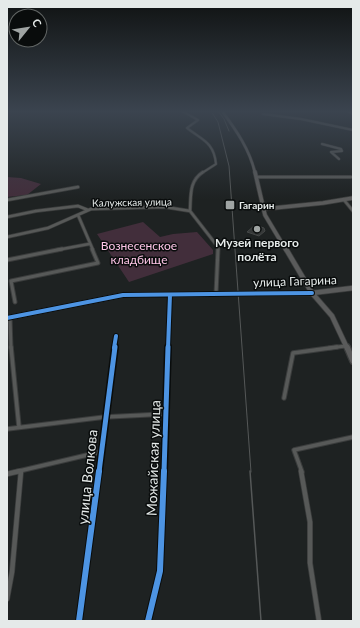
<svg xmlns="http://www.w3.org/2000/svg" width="360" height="628" viewBox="0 0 360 628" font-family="Lato,sans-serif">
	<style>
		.green { fill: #422e3b }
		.building { fill: #353838; stroke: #444747 }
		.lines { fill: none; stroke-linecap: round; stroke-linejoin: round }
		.street-far4-casing { stroke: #3b3d3d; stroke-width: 3 }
		.street-far3-casing { stroke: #3b3d3d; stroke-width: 4 }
		.street-far2-casing { stroke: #3b3d3d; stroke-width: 5 }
		.street-far1-casing { stroke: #3b3d3d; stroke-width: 5.5 }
		.street-casing { stroke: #3b3d3d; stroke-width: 6 }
		.secondary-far3-casing { stroke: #3b3d3d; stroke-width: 3.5 }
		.secondary-far2-casing { stroke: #3b3d3d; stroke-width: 5 }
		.secondary-far1-casing { stroke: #3b3d3d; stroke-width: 6 }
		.secondary-casing { stroke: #3b3d3d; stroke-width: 8 }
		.street-far4 { stroke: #575958; stroke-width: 2 }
		.street-far3 { stroke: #575958; stroke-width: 2.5 }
		.street-far2 { stroke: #575958; stroke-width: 3 }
		.street-far1 { stroke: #575958; stroke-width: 3.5 }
		.street { stroke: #575958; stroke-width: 4.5 }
		.secondary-far3 { stroke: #5a5b5b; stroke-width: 2.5 }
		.secondary-far2 { stroke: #5a5b5b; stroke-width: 3.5 }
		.secondary-far1 { stroke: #5a5b5b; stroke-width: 4.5 }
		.secondary { stroke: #5a5b5b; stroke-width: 5.5 }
		.rail-far1 { stroke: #555858; stroke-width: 1 }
		.rail { stroke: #555858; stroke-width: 1.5 }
		.cycleway-far2-casing { stroke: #090c0c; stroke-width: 6 }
		.cycleway-far1-casing { stroke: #090c0c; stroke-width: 8 }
		.cycleway-casing { stroke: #090c0c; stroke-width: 8 }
		.cycleway-far2 { stroke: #4d94e3; stroke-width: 4 }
		.cycleway-far1 { stroke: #4d94e3; stroke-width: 5 }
		.cycleway { stroke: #4d94e3; stroke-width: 6 }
		.poi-dot { fill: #9fa4a3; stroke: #090c0c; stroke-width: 1.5 }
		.labels { text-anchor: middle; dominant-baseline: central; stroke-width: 3; stroke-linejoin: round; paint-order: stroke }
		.far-street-label { font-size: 10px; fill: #e5eae9; stroke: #090c0c }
		.far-poi-label { font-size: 10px; font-weight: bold; fill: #e5eae9; stroke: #090c0c; text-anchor: start }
		.poi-label { font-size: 12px; font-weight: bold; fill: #e5eae9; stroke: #090c0c }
		.park-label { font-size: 12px; fill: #fdc4e6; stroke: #090c0c }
		.street-label { font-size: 12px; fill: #e5eae9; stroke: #090c0c }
		.near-street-label { font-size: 14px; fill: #e5eae9; stroke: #090c0c }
	</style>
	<rect width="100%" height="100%" fill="#1e2222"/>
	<path class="green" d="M7,177L21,178L41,184L27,195L7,197Z
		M143,222L160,237L173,234L197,232L213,250V254L129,282L97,234Z"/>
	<path class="building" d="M255,225L264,228L265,231L259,236L247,232Z"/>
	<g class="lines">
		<defs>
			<path id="street-far4" d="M182,111L198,120L187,128C202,140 214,142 216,164L202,173
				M348,111L353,114
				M263,114L301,119L353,130
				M322,144L341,149
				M339,159L331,152L342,151L341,149"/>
			<path id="street-far3" d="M203,172C189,181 191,195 190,211L218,247V250
				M257,177H351
				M7,200L78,187
				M344,200L353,211
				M78,215L93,250
				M7,217L36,211L78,206L88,210
				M7,237L48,228L91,209L165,207L190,211
				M57,250L89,244"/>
			<path id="street-far2" d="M7,260L62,249
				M216,294L218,249
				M15,302L11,281L98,263L92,249
				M10,318L11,348
				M114,348L116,336
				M168,348L170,295
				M329,348L346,346"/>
			<path id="street-far1" d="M11,347L19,427
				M284,398L293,353L337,347
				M7,429L105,417L165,414
				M15,472L100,452
				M99,472L115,347
				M164,472L168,347
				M302,472L294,450L353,437"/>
			<path id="street" d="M301,471L310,522V563L319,621
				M7,474L20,471
				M7,599L12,572L21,471
				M79,621L99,471
				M148,621L160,571L164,471"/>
			<path id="secondary-far3" d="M222,111C236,130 250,150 255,173"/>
			<path id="secondary-far2" d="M255,172L265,215L286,250
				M264,209L323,203L353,198"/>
			<path id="secondary-far1" d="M286,249L312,293L332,316L347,348
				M7,318L123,295L312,293L353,288"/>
			<path id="secondary" d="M347,347L353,361"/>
		</defs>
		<use href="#street-far4" class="street-far4-casing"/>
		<use href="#street-far3" class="street-far3-casing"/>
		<use href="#street-far2" class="street-far2-casing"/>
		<use href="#street-far1" class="street-far1-casing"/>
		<use href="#street" class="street-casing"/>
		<use href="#secondary-far3" class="secondary-far3-casing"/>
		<use href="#secondary-far2" class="secondary-far2-casing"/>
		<use href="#secondary-far1" class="secondary-far1-casing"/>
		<use href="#secondary" class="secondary-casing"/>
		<use href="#street-far4" class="street-far4"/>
		<use href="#street-far3" class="street-far3"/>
		<use href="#street-far2" class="street-far2"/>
		<use href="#street-far1" class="street-far1"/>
		<use href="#street" class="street"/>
		<use href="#secondary-far3" class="secondary-far3"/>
		<use href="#secondary-far2" class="secondary-far2"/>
		<use href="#secondary-far1" class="secondary-far1"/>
		<use href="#secondary" class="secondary"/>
		<path class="rail-far1" d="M211,111L218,122L229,166L251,472
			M218,111L224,119L229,131"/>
		<path class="rail" d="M250,471L261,621"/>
		<defs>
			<path id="cycleway-far2" d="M7,318L123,295L312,293
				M114,348L116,336
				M168,348L170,295"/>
			<path id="cycleway-far1" d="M99,472L115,347
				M164,472L168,347"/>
			<path id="cycleway" d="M79,621L99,471
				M148,621L160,571L164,471"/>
		</defs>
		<use href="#cycleway-far2" class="cycleway-far2-casing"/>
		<use href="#cycleway-far1" class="cycleway-far1-casing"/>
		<use href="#cycleway" class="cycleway-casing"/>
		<use href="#cycleway-far2" class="cycleway-far2"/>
		<use href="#cycleway-far1" class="cycleway-far1"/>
		<use href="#cycleway" class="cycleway"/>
	</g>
	<linearGradient id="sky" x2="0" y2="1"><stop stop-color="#101313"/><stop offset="0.56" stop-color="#3b444f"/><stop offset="1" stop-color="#3b444f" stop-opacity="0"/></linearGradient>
	<rect width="360" height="199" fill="url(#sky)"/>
	<g class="poi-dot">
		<rect x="225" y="200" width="10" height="10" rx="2"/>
		<circle cx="257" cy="229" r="4"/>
	</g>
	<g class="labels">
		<g class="far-street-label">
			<text transform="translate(132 202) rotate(-1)">Калужская улица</text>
		</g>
		<g class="far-poi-label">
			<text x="239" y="205">Гагарин</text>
		</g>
		<g class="poi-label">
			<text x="257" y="242">Музей первого<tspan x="257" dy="14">полёта</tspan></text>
		</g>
		<g class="park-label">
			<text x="139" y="245">Вознесенское<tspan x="139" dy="14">кладбище</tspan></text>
		</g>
		<g class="street-label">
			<text transform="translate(295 281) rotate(-2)">улица Гагарина</text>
		</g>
		<g class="near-street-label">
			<text transform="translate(153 458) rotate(-88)">Можайская улица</text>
			<text transform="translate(87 477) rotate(-84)">улица Волкова</text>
		</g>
	</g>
	<rect width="360" height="628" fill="none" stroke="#e5eae9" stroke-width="16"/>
	<g transform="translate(28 28) rotate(60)"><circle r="19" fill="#090c0c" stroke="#616564"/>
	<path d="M0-3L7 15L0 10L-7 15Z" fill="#9fa4a3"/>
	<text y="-6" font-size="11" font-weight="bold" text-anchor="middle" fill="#e5eae9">С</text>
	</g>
</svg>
